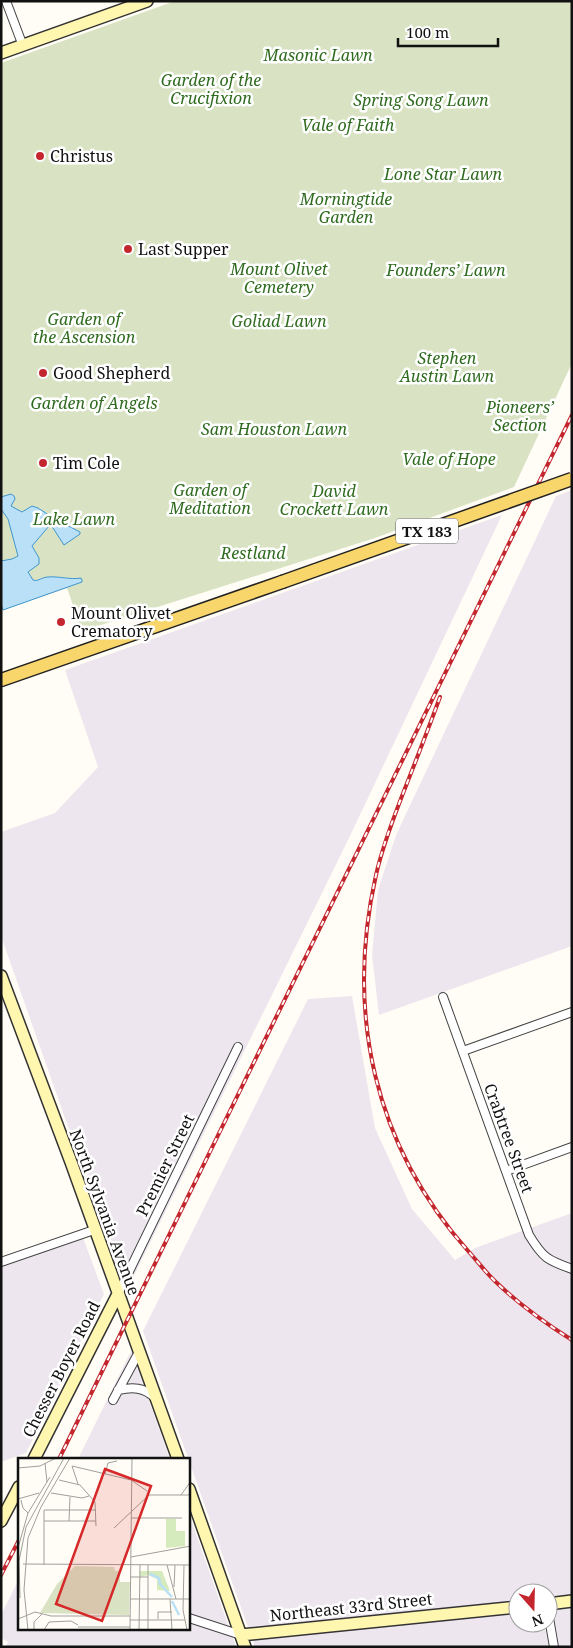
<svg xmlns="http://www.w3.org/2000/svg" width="573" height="1648" viewBox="0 0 573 1648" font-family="'Noto Serif',serif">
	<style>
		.industrial { fill: #eee6ef; fill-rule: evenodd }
		.cemetery { fill: #d9e3c4 }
		.water { fill: #b9e0f7; stroke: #3f96cf }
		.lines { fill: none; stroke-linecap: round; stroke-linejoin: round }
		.street-casing { stroke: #444; stroke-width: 10 }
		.secondary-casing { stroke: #333; stroke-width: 14 }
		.primary-casing { stroke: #222; stroke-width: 15 }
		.street { stroke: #fff; stroke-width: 8 }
		.secondary { stroke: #fff6b0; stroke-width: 11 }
		.primary { stroke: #f9d66b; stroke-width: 12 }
		.rail-casing { stroke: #c4262e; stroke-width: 4 }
		.rail { stroke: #fff; stroke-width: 2; stroke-dasharray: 5.5; stroke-linecap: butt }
		.primary-bridge-casing { stroke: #222; stroke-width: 15; stroke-linecap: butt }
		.primary-bridge { stroke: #f9d66b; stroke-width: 12 }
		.poi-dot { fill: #c4262e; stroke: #fff; stroke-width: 2 }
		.labels { text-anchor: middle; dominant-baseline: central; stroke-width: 5; stroke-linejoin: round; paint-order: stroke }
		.shield { fill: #fff; stroke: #585858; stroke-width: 1 }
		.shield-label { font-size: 15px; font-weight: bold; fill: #111 }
		.park-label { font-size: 16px; font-style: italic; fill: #2f6b1f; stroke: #fff }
		.poi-label { font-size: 16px; fill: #111; stroke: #fff; text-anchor: start }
		.street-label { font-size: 16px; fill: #111; stroke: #fff }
		.inset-river { fill: none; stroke: #b9e0f7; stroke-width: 2.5 }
		.inset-road { fill: none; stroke: #a09f9a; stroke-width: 1 }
		.view { fill: #d62828; fill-opacity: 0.15; stroke: #d62828; stroke-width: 2.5 }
		.inset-edge { fill: none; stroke: #111; stroke-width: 2.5 }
	</style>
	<rect width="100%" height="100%" fill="#fffdf5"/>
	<path class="industrial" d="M572,490V946L379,1015L372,955L378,890L396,835L556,496Z
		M502,515L350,836L126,1292L1,936V832L55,813L98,767L65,670Z
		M352,996L375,1128L412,1209L455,1260L475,1248L572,1213V1647H255L143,1331L308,999ZM518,1593H548V1623H518Z
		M82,1235L104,1294L26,1453L1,1462V1266Z
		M131,1351L170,1459H78Z
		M189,1514L236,1647H6L8,1642L1,1638V1615L19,1579V1629H189Z"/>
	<path class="cemetery" d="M175,1H572V363L514,487L375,538L82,631L67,588L3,610L1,605V63Z"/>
	<path class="water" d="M11,494L14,496L15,499L11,506L22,512L32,506L38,508L55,519L80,532V534L64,545L53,528L51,526H49L32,546L39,558V564L28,572L33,580C38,582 42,577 48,577C59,576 70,580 81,578L82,580V582L3,610L1,604V561L12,559L18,556L8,519L1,509V497Z"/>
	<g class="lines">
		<defs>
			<path id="street" d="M6,1L23,46
				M443,997L529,1235C543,1258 547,1260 572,1269
				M463,1051L572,1012
				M506,1171L572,1147
				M1,1262L94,1230
				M118,1294L238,1047
				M118,1390C133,1387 144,1387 155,1398
				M113,1400L139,1352
				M548,1612L554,1647
				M189,1618L241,1635"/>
			<path id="secondary" d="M1,53L147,1
				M1,976L71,1162L178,1459
				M34,1459L118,1294
				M189,1489L245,1647
				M1,1521L19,1487
				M548,1604L572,1601
				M241,1635L518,1607"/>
			<path id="primary" d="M1,680L282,582"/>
		</defs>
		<use href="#street" class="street-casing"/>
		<use href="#secondary" class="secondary-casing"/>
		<use href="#primary" class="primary-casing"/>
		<use href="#street" class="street"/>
		<use href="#secondary" class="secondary"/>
		<use href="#primary" class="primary"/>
		<defs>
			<path id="rail" d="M440,697C428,730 415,763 402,796C392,822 382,848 376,875C345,1013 374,1146 469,1252C478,1262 487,1274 497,1283C520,1305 545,1323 572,1340
				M59,1459L572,415
				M1,1575L19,1540"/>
		</defs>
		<use href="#rail" class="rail-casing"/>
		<use href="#rail" class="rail"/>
		<defs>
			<path id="primary-bridge" d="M282,582L572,479"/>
		</defs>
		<use href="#primary-bridge" class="primary-bridge-casing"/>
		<use href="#primary-bridge" class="primary-bridge"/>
	</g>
	<g class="poi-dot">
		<circle cx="40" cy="156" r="5"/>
		<circle cx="128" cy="249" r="5"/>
		<circle cx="43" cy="373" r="5"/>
		<circle cx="43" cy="463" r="5"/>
		<circle cx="61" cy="622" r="5"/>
	</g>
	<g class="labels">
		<rect class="shield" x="396" y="518.5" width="62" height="25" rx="4"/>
		<g class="shield-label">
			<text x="427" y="531">TX 183</text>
		</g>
		<g class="park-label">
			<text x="318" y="55">Masonic Lawn</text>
			<text x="211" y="80">Garden of the<tspan x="211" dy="18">Crucifixion</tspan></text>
			<text x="421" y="100">Spring Song Lawn</text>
			<text x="348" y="125">Vale of Faith</text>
			<text x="443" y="174">Lone Star Lawn</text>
			<text x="346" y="199">Morningtide<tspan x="346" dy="18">Garden</tspan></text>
			<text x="279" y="269">Mount Olivet<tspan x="279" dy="18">Cemetery</tspan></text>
			<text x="446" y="270">Founders’ Lawn</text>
			<text x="84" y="319">Garden of<tspan x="84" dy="18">the Ascension</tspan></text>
			<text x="279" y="321">Goliad Lawn</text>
			<text x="447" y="358">Stephen<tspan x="447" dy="18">Austin Lawn</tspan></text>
			<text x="94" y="403">Garden of Angels</text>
			<text x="520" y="407">Pioneers’<tspan x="520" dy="18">Section</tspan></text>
			<text x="274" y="429">Sam Houston Lawn</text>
			<text x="449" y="459">Vale of Hope</text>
			<text x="210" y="490">Garden of<tspan x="210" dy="18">Meditation</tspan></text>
			<text x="334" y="491">David<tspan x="334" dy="18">Crockett Lawn</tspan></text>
			<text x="74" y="519">Lake Lawn</text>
			<text x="253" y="553">Restland</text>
		</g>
		<g class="poi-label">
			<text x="50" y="156">Christus</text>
			<text x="138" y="249">Last Supper</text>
			<text x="53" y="373">Good Shepherd</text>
			<text x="53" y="463">Tim Cole</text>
			<text x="71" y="613">Mount Olivet<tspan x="71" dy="18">Crematory</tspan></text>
		</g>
		<g class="street-label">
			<text transform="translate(509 1138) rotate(70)">Crabtree Street</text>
			<text transform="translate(165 1165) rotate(-64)">Premier Street</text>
			<text transform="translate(105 1212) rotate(70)">North Sylvania Avenue</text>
			<text transform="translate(61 1369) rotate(-63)">Chesser Boyer Road</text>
			<text transform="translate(351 1607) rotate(-6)">Northeast 33rd Street</text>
		</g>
	</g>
	<g transform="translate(18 1458)">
		<rect width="172" height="172" fill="#fffdf5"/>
		<path d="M148,61H158V73H167V88L148,90ZM122,113H144L152,133L139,132V121L130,117L122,119Z" fill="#d5ebbd"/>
		<path d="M57,108L96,109L97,113H102V124H112L111,157L22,155L39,126Z" fill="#d9e3c4"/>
		<path class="inset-river" d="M132,116L141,120L142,126L154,139M154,143L161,157"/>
		<path class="inset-road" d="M27,5L29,24M0,10L22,8L38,0M87,16L90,5L99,3M41,22L62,27L77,44L78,68M60,26L54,8L113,22L129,33M33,35L64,40L71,38M163,37L173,23M0,41L21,35M3,42L5,50L10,55M26,52H78M113,60H164M26,63H78M51,63L52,39M96,70L131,37H173M0,90L10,55L32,19M113,99L173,88M5,106L173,107M26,107V52M149,107L158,141M166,107L165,152L169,172M112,119H130M156,129L157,107M2,140L1,103L8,69L46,0M112,141H173M152,141L154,172M0,161L17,154L33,158H112M140,161V154H154M112,162H167M60,169H112M10,172L6,132L10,80L23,49L52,0M16,172V164L24,156M26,172L31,164L53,163L60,167M112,172L114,0M121,172L122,107M130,172V107"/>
		<path class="view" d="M87,11L133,28L84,163L38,146Z"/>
		<rect width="172" height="172" class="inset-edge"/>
	</g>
	<rect width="573" height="1648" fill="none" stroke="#111111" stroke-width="5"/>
	<g transform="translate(533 1608) rotate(160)"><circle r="24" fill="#ffffff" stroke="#a0a0a0"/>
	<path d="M0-4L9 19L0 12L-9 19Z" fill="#c4262e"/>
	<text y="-8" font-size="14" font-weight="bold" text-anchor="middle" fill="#111111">N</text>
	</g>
	<path d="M398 38v8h100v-8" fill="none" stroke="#111111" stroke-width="2.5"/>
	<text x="406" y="38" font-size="15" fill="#111111" stroke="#ffffff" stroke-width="4" paint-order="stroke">100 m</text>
</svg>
